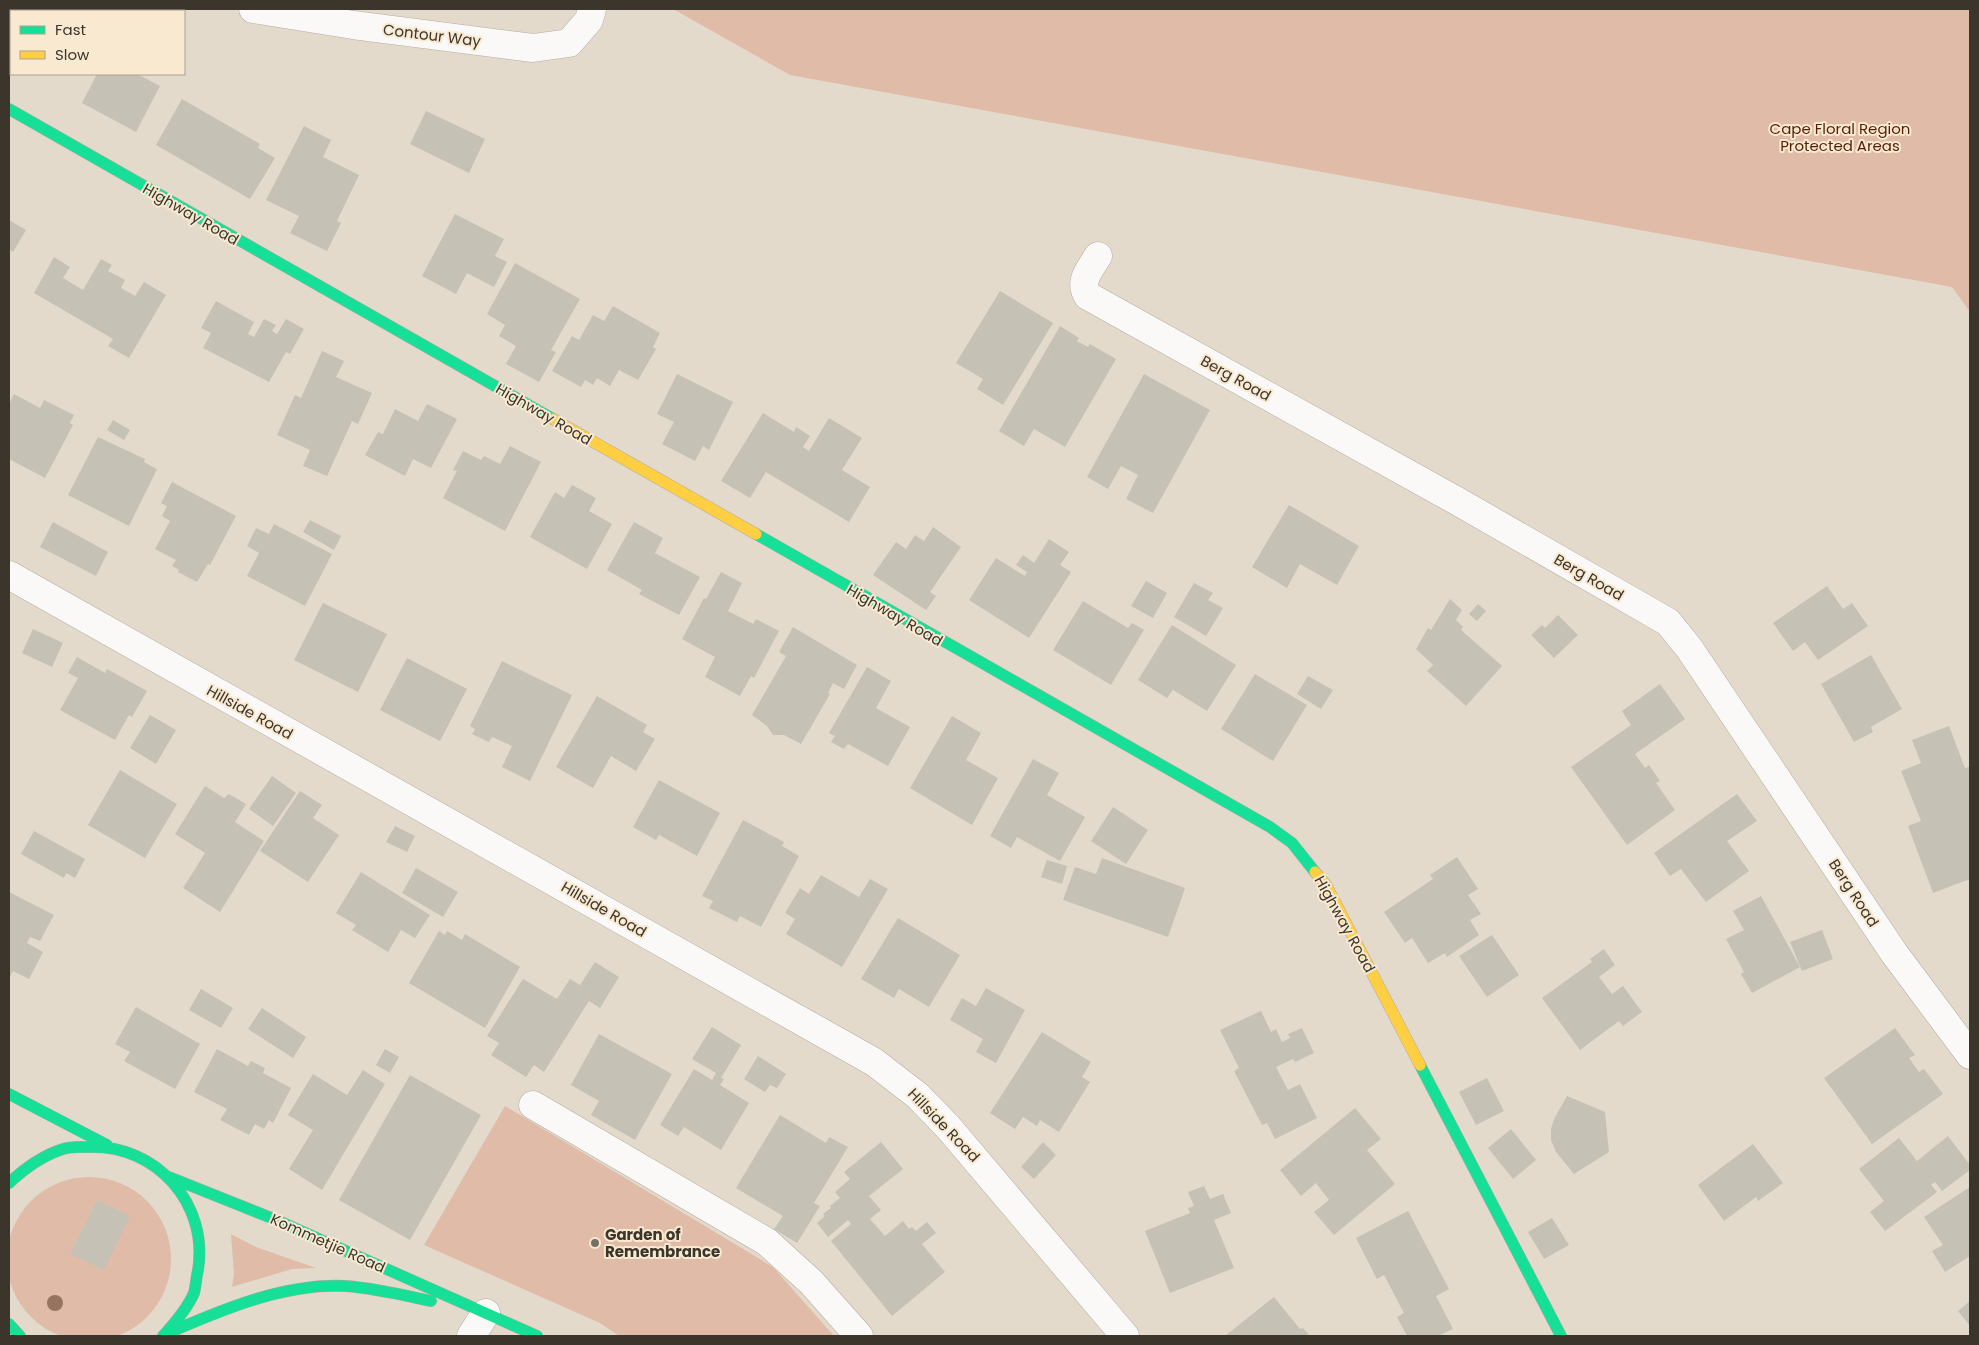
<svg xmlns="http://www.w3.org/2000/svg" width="1979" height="1345" viewBox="0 0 1979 1345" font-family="Poppins,sans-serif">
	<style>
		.green { fill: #e0bba8 }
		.building { fill: #c6c1b5 }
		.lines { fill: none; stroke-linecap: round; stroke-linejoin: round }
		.street-casing { stroke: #b3aca1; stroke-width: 29 }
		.fast-casing { stroke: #b3aca1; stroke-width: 12 }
		.slow-casing { stroke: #b3aca1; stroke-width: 12 }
		.street { stroke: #fbf9f7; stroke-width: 28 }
		.fast { stroke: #16e098; stroke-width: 11 }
		.slow { stroke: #ffcf43; stroke-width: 11 }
		.tree { fill: #95735e }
		.poi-dot { fill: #766f64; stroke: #f9e9d0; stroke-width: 2 }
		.labels { text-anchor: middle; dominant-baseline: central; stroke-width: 4; stroke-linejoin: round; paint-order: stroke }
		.street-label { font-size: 15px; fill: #3c352c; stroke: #f9e9d0 }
		.park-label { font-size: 15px; fill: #551f04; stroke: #f9e9d0 }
		.poi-label { font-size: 15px; font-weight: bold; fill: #3c352c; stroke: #f9e9d0; text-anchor: start }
	</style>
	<rect width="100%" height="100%" fill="#e3dacc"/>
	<path class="green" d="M673,9H1970V312L1952,287L790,75Z
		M505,1106L773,1267L834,1336H619L600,1323L424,1245Z
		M7 1259a82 82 0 1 1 164 0a82 82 0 1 1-164 0Z
		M231,1234L256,1247L316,1268L292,1269L232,1287L234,1275Z"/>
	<path class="building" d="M97,74H137L160,86L136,132L82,103Z
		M182,99L260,144L258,148L275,158L250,199L156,145Z
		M426,111L485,139L469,173L410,144Z
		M304,126L331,140L323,157L359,175L337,221L341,223L327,251L290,233L299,216L266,200Z
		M455,214L504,239L495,256L507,262L494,287L467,273L456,294L422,276Z
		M9,220L26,230L13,252L9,249Z
		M54,257L70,267L63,278L83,290L101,259L112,265L108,271L125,280L121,288L135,296L144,282L166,295L129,358L108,346L113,339L34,293Z
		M515,263L580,299L551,350L556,352L539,382L506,364L516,346L499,336L505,325L487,314Z
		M1000,291L1053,323L1003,405L977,389L983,379L956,363Z
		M216,301L254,322L248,334L254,337L264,319L276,325L272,331L277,334L286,319L304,329L290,354L286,352L269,382L203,348L211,333L201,328Z
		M613,306L660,333L653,347L656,349L638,380L619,370L610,386L597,378L593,385L585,380L581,387L552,371L572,336L579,340L593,315L604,321Z
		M1060,326L1079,338L1077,341L1088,347L1090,344L1116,359L1065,447L1034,429L1024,446L999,431Z
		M322,351L344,361L336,377L372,393L358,424L352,421L327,476L303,466L310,450L277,435L295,395L301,398Z
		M677,374L733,402L709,450L703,446L695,461L662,444L674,422L657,414Z
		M1144,374L1210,410L1153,513L1126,499L1138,475L1121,466L1108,489L1087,477Z
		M14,394L40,408L44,400L74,415L70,423L73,425L45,478L9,459V404Z
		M427,404L457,419L431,468L413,459L405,476L365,455L378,432L383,434L395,409L418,421Z
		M763,413L794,432L796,427L810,436L803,447L809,451L829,418L862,438L842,470L870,487L849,522L766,472L750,498L721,481Z
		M113,420L130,430L124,440L107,430Z
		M98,437L145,459L144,462L157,469L129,526L68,495Z
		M510,446L541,462L505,531L443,498L457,471L453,470L463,451L481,460L484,456L500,464Z
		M172,482L236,516L210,565L208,564L197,582L178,572L179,570L172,566L176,560L155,549L170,521L162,516L167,506L161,503Z
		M572,485L596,498L589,511L612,524L587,569L530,537L555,492L564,498Z
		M1289,505L1359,546L1337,585L1300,564L1287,588L1252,567Z
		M310,520L341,536L334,550L303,532Z
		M53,522L108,552L96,576L40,547Z
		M634,522L663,538L655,553L700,577L679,615L639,594L642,590L607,570Z
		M274,524L332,554L305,606L247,576L259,553L247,546L256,528L269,534Z
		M933,527L961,547L930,592L936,596L926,610L873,575L896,542L906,549L915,535L924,541Z
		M1049,539L1069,552L1060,565L1071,572L1029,638L969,600L996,558L1025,576L1027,572L1016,565L1023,555L1034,563Z
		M721,572L742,583L728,611L753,624L756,619L779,631L754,678L751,676L740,696L705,677L715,657L682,639L704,598L706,599Z
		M1146,581L1167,593L1153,618L1131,606Z
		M1194,583L1213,593L1208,600L1223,608L1206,636L1174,617Z
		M1827,586L1843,609L1852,603L1868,626L1818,660L1805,642L1793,651L1773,623Z
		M1450,599L1462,610L1456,620L1463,627L1461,630L1502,666L1466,706L1427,671L1433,665L1416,649L1428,628L1431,630Z
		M1083,601L1128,628L1132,623L1144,630L1111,685L1053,650Z
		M323,603L387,634L358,692L294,660Z
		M1478,604L1486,611L1477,621L1469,614Z
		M1558,615L1578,635L1554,658L1531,635L1542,625L1545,628Z
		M1172,625L1236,665L1207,711L1173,690L1167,698L1138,680Z
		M793,627L857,665L844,689L833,683L828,693L830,694L801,744L784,735H773L767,726L752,715L786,656L779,652Z
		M33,629L63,643L52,667L22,653Z
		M1871,655L1902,709L1871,727L1873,732L1854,742L1821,684Z
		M77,657L105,673L107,669L147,691L132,717L129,715L115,740L60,710L78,678L68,673Z
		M407,658L467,689L440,741L380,710Z
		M502,661L572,695L530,781L502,767L512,746L492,737L489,742L472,734L475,729L470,726Z
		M867,667L891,681L876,708L910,727L888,766L848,744L844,749L831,742L835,736L829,733Z
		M1255,674L1307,705L1273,761L1221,729Z
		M1308,676L1333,690L1321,709L1297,694Z
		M1660,684L1685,719L1635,754L1645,768L1649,765L1660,781L1656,783L1675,810L1627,845L1571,767L1631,725L1622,711Z
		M597,696L647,725L643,732L655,739L636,771L611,756L593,788L556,767Z
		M150,715L176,730L156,764L130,748Z
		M952,716L981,733L966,760L998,778L972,825L910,788Z
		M1949,726L1965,768L1969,767L1970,771V879L1933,893L1908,826L1921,821L1901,771L1921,763L1912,740Z
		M1033,759L1059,773L1047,795L1085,817L1060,861L1017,837L1011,848L990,836Z
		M120,770L177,804L145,858L88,825Z
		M272,776L296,793L273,826L249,809Z
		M659,780L720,813L697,856L659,835L656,840L633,827Z
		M205,786L224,798L229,794L246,804L235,822L264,841L220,912L183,888L205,853L175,834Z
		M300,791L322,805L313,818L339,835L308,882L260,851Z
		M1737,794L1757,821L1727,841L1749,871L1706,902L1681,869L1670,876L1654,853Z
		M1113,807L1148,830L1126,864L1091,841Z
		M743,820L784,842L782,846L799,856L761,927L740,916L737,922L709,908L713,901L702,896Z
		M395,826L415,836L407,852L386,842Z
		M34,831L85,859L75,878L66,873L64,878L21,854Z
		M1457,857L1478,889L1468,895L1481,914L1470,920L1479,935L1447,957L1445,953L1428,963L1412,938L1405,943L1384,912L1433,879L1430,875Z
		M1102,858L1185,888L1168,937L1063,900L1075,867L1096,874Z
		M1047,860L1067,866L1062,884L1041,877Z
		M416,868L458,892L443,917L402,893Z
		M361,872L430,915L415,938L401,930L388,952L352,930L356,925L336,913Z
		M821,875L859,897L870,879L888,889L842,967L786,934L795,919L785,913L800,888L809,894Z
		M9,892L54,915L40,941L30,937L27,943L43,952L29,979L13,971L9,979Z
		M1761,896L1800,967L1752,993L1741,974L1744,972L1726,939L1744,930L1733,911Z
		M898,918L960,955L929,1007L899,989L894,998L861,979Z
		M1822,930L1833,959L1802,971L1790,942Z
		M439,931L445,935L447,931L462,940L465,934L520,967L485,1028L409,983Z
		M1492,935L1519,975L1487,997L1459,956Z
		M1604,949L1615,965L1599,977L1612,994L1623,986L1642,1012L1623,1026L1619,1021L1580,1050L1542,998L1592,962L1590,959Z
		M595,962L619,977L600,1008L589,1001L544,1072L534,1065L526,1077L491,1055L499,1043L487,1036L523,979L557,999L570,979L580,985Z
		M986,988L1025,1010L996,1063L976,1052L983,1039L950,1020L962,998L976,1006Z
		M201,989L233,1008L221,1028L189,1010Z
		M136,1007L200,1044L175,1089L124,1061L130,1052L115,1044Z
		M262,1008L306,1037L293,1058L248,1029Z
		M1261,1011L1271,1032L1276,1029L1282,1042L1290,1038L1288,1034L1302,1028L1314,1053L1295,1062L1293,1059L1276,1067L1288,1090L1300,1084L1317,1118L1275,1139L1267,1123L1262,1125L1234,1071L1239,1068L1220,1030Z
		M712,1027L741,1045L721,1078L724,1079L720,1085L749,1103L721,1150L684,1127L678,1136L660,1125L694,1069L712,1080L716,1073L692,1059Z
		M1895,1028L1915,1055L1909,1058L1919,1072L1924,1069L1943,1094L1872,1144L1824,1078Z
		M1042,1032L1091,1062L1082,1077L1090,1082L1059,1132L1040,1120L1037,1126L1023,1117L1015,1129L990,1113Z
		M599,1034L672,1074L635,1140L591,1115L599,1101L571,1085Z
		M217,1049L248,1066L251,1061L265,1068L263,1073L291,1088L273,1123L269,1120L264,1129L255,1124L249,1135L220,1120L227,1109L194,1092Z
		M385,1049L399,1057L390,1073L376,1065Z
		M758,1056L786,1074L777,1088L770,1085L765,1092L744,1079Z
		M363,1070L385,1084L322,1190L289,1169L313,1130L288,1115L313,1074L347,1095Z
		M410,1075L481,1115L410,1240L339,1200Z
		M1487,1078L1504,1111L1476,1125L1459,1092Z
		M1567,1096L1605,1112L1609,1152L1574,1174L1556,1152L1551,1140V1129L1554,1119Z
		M1355,1108L1381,1139L1367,1150L1395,1184L1334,1235L1314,1212L1329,1200L1316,1183L1301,1196L1280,1170Z
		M780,1115L826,1143L829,1137L848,1147L814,1203L820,1206L797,1243L774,1229L783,1216L736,1188Z
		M1511,1129L1536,1160L1513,1179L1488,1148Z
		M1948,1136L1970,1165V1170L1942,1191L1935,1182L1931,1185L1937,1192L1885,1231L1870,1212L1884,1201L1859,1169L1899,1138L1917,1161Z
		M881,1142L903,1169L869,1196L881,1210L870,1219L885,1236L903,1221L909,1229L912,1227L916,1231L927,1222L936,1233L922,1244L945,1272L892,1316L831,1241L851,1224L848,1220L828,1237L817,1223L825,1216L823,1214L831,1208L830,1206L840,1198L835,1192L850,1179L844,1172Z
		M1043,1142L1056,1155L1034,1179L1021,1167Z
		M1753,1144L1783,1183L1758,1201L1756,1197L1724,1221L1698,1185Z
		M1204,1186L1210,1199L1223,1194L1231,1213L1214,1220L1234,1268L1170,1293L1145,1231L1190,1213L1188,1208L1194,1206L1188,1192Z
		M1970,1187V1256L1945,1272L1932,1251L1943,1245L1924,1217Z
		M97,1200L130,1216L104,1270L70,1254Z
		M1408,1211L1449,1289L1436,1296L1453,1329L1438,1336H1407L1397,1317L1404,1313L1384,1275L1377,1279L1356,1238Z
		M1552,1218L1569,1245L1544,1259L1528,1232Z
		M1274,1297L1300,1329L1303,1328L1310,1336H1225Z
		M1970,1301V1326L1958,1311Z"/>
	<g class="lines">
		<defs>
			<path id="street" d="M253,9L353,25L533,48L569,43L589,20L592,9
				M1098,256C1090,269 1078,282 1088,296L1457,501L1668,622L1689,648L1894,953L1970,1055
				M9,575L874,1062L918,1096L948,1127L1125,1336
				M533,1105L767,1242L811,1282L859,1336
				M471,1336L486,1313"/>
			<path id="fast" d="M9,109L553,419
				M756,534L1270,827L1292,843L1315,872
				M1420,1065L1561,1336
				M9,1094L107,1145
				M169,1177L274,1219L537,1336
				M9,1183C25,1168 41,1156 63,1149C70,1146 81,1147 89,1147C156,1144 209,1204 198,1270C196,1278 196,1286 194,1293C187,1309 175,1323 163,1336
				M9,1324L20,1336
				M166,1334C221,1310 284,1283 345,1286C374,1288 403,1295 431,1301"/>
			<path id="slow" d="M553,419L756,534
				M1315,872L1326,885L1420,1065"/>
		</defs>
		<use href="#street" class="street-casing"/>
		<use href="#fast" class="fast-casing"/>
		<use href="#slow" class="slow-casing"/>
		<use href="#street" class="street"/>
		<use href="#fast" class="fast"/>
		<use href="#slow" class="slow"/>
	</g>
	<circle class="tree" cx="55" cy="1303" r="8"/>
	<circle class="poi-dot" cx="595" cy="1243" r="5"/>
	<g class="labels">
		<g class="street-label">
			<text transform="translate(432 35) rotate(7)">Contour Way</text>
			<text transform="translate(191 214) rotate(30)">Highway Road</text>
			<text transform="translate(1236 378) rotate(29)">Berg Road</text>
			<text transform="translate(544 414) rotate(30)">Highway Road</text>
			<text transform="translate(1589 577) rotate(30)">Berg Road</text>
			<text transform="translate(895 615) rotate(30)">Highway Road</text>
			<text transform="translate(250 712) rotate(29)">Hillside Road</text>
			<text transform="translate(1854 893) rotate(57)">Berg Road</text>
			<text transform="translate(604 909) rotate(30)">Hillside Road</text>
			<text transform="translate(1345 924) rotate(61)">Highway Road</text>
			<text transform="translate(944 1125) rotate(46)">Hillside Road</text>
			<text transform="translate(328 1243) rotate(24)">Kommetjie Road</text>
		</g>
		<g class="park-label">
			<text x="1840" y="128">Cape Floral Region<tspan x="1840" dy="17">Protected Areas</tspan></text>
		</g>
		<g class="poi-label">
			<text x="605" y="1234">Garden of<tspan x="605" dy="17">Remembrance</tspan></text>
		</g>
	</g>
	<rect width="1979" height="1345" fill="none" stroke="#3c352c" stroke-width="20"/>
	<rect x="10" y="10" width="175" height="65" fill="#f9e9d0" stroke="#ada18e"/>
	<rect x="20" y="26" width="25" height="8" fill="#16e098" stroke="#ada18e"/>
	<text x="55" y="35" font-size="15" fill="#3c352c">Fast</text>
	<rect x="20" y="51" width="25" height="8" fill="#ffcf43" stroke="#ada18e"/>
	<text x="55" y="60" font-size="15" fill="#3c352c">Slow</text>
</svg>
